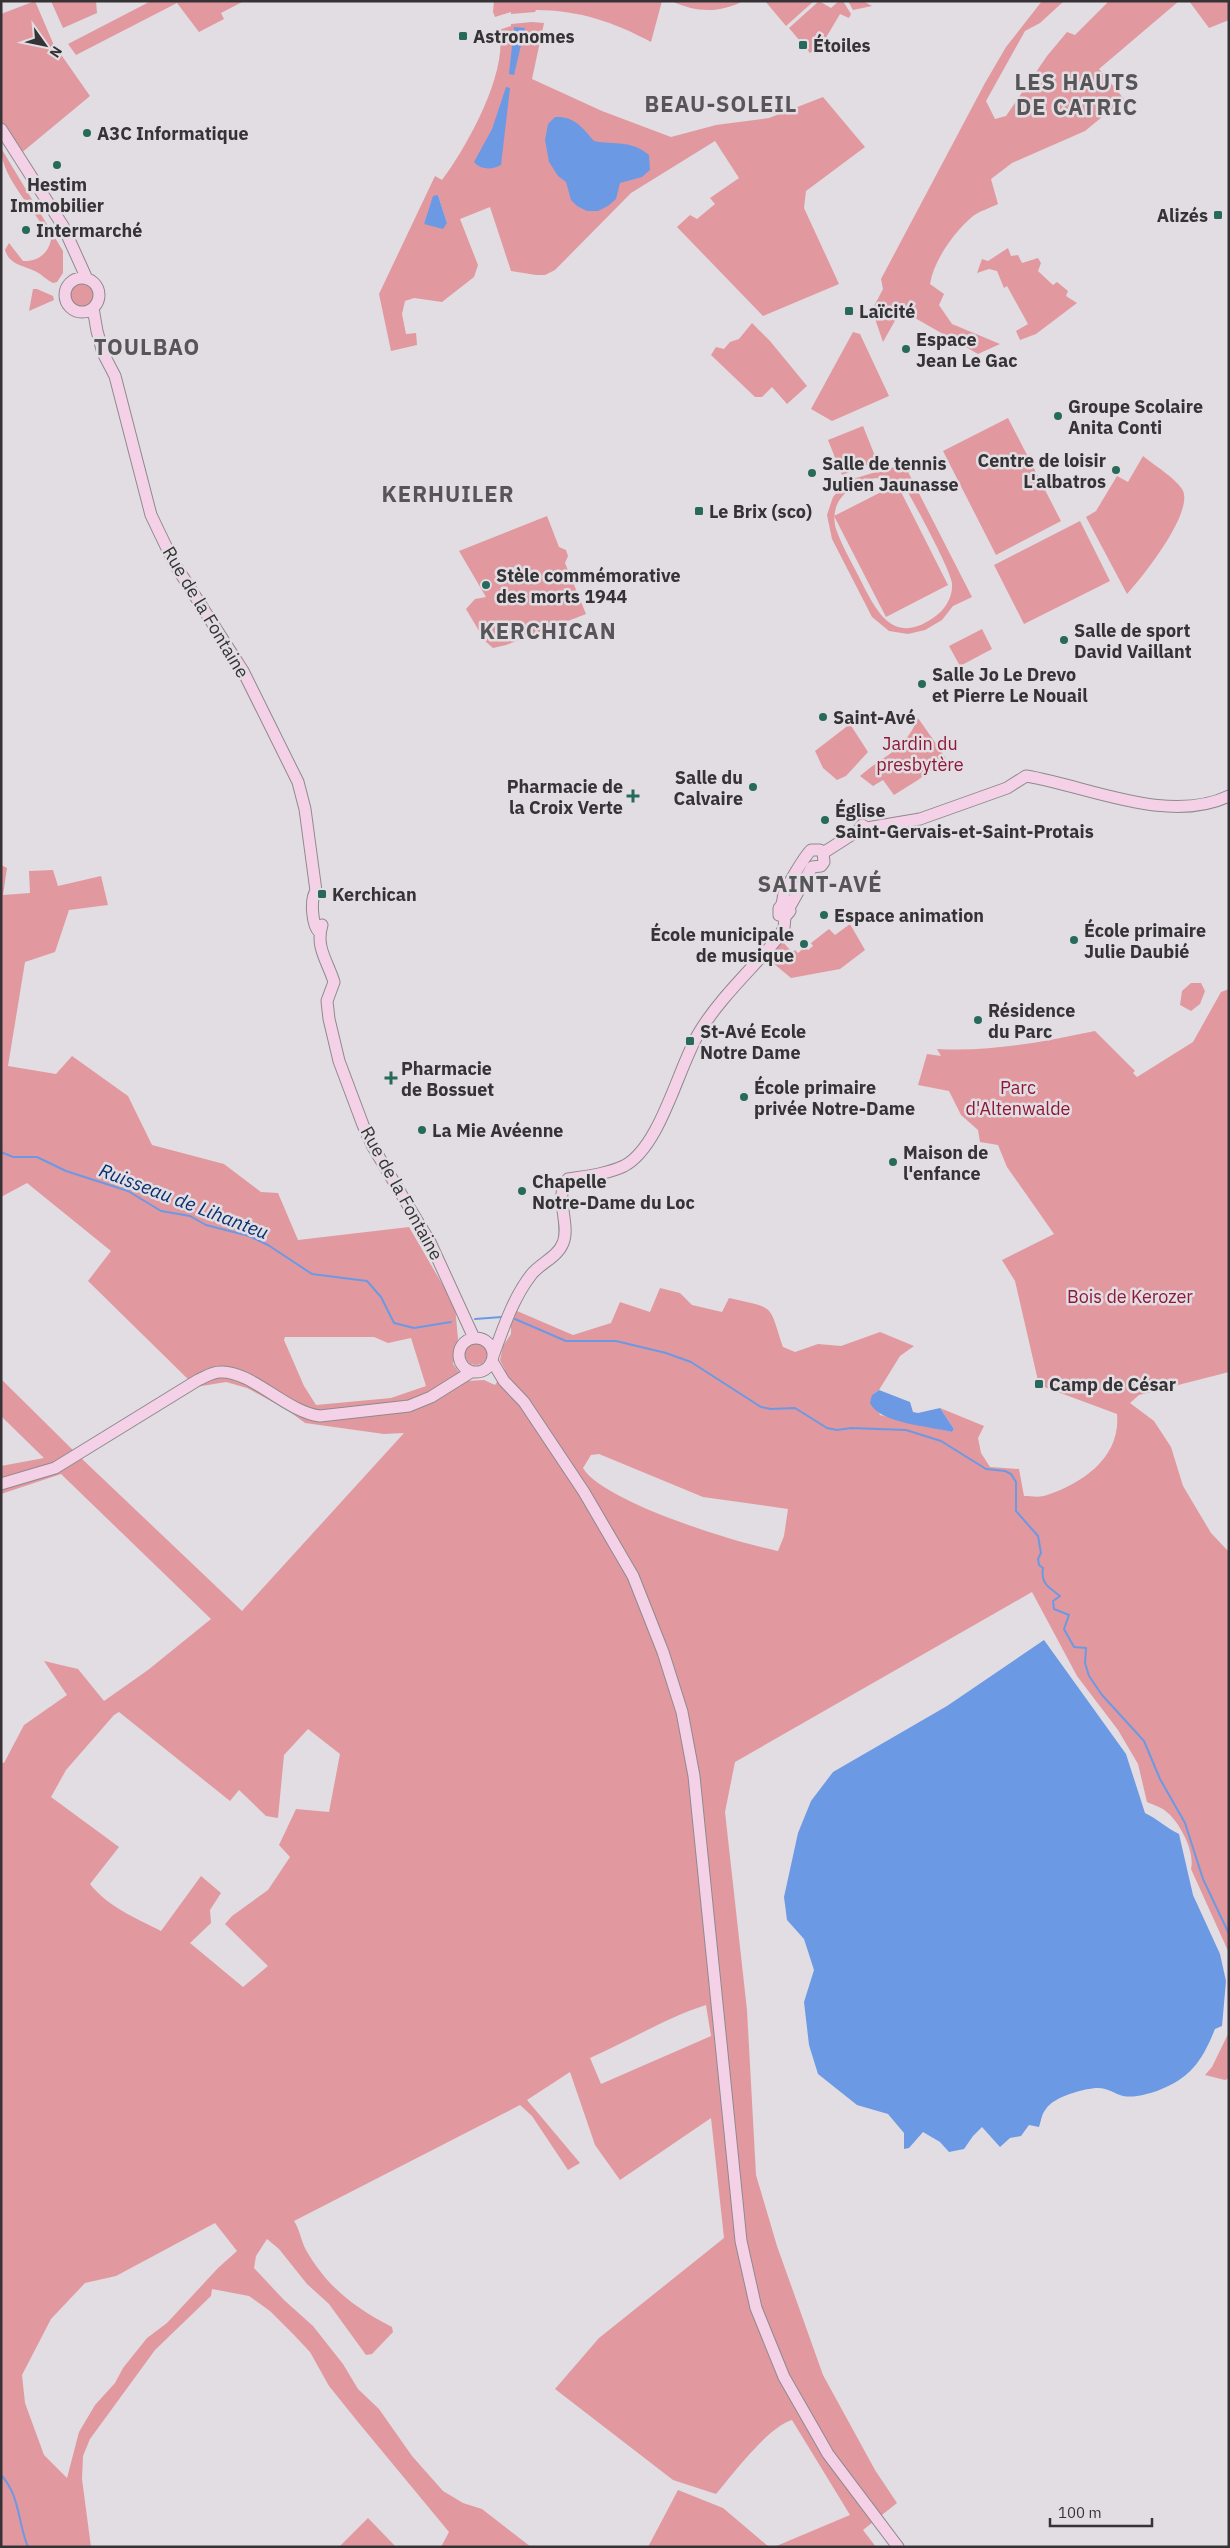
<svg xmlns="http://www.w3.org/2000/svg" width="1230" height="2548" viewBox="0 0 1230 2548" font-family="'IBM Plex Sans',sans-serif">
	<style>
		.green { fill: #e1999f; fill-rule: evenodd }
		.water { fill: #6c99e4 }
		.lines { fill: none; stroke-linecap: round; stroke-linejoin: round }
		.stream { stroke: #6c99e4; stroke-width: 2 }
		.secondary-casing { stroke: #8e8a8f; stroke-width: 13 }
		.secondary { stroke: #f5d1e7; stroke-width: 11 }
		.poi-dot { fill: #27695a; stroke: #e1dde2; stroke-width: 2 }
		.labels { text-anchor: middle; dominant-baseline: central; stroke-width: 5; stroke-linejoin: round; paint-order: stroke }
		.poi-label { font-size: 18px; font-weight: bold; fill: #353335; stroke: #e1dde2; text-anchor: start }
		.street-label { font-size: 18px; fill: #353335; stroke: #e1dde2 }
		.park-label { font-size: 18px; fill: #8e1835; stroke: #e1dde2 }
		.water-label { font-size: 19px; font-style: italic; fill: #073072; stroke: #e1dde2 }
		.district-label { font-size: 22px; font-weight: bold; letter-spacing: 1px; fill: #585559; stroke: #e1dde2 }
	</style>
	<rect width="100%" height="100%" fill="#e1dde2"/>
	<path class="green" d="M35,1L53,43L90,96L14,159L1,140V14Z
		M51,1H96L97,13L63,28Z
		M151,1H244L221,13L224,19L199,32L177,3L76,55L68,44Z
		M494,1H662L651,42C614,22 578,10 536,10L535,12L511,14V12L495,17L493,12Z
		M671,1H743C719,14 695,12 671,1Z
		M765,1H814L786,26Z
		M819,1L831,8L839,1H843L851,14L849,18L840,14L824,41L810,53L789,28Z
		M848,1H863L872,6L853,10Z
		M1042,1H1064L1040,23L1025,31L986,101L995,119L1006,116L1047,56L1067,32L1075,35L1109,1H1179L1099,69L1124,99L1085,131L1012,163L991,179L998,204C990,208 980,211 973,216C954,232 934,260 930,284L944,294L939,305L952,324L1000,344L978,354L901,310L883,342L872,310L883,289L881,279L985,83L1006,47Z
		M1189,1H1229V20L1209,28Z
		M532,22L544,23L532,79L602,111L671,137L716,125L769,118L823,97L865,147L806,191L804,208L839,284L763,316L677,227L690,215L697,219L715,204L710,198L739,178L715,141L631,193L555,270L545,275H536L511,271L490,207L460,219L478,265L474,277L442,302L414,298L405,301L402,314L406,334L416,333L417,345L391,351L379,294L435,176L442,180C467,147 509,71 499,30L511,26V24ZM438,195L447,223L424,224Z
		M1,148L63,251V273L57,282L53,283C47,280 44,277 40,274C27,265 10,267 5,250L9,243L23,261C37,262 48,254 51,240C38,212 1,179 1,148Z
		M1008,248L1011,256L1018,255L1022,263L1038,258L1041,263L1038,271L1053,285L1057,282L1068,291L1066,296L1077,303L1036,334L1020,340L1016,331L1028,324L1007,286L1004,288L997,271L989,269L977,273L982,259L988,261Z
		M70 295a12 12 0 1 1 24 0a12 12 0 1 1-24 0Z
		M33,289H37L53,296L54,300L29,311Z
		M752,323L770,341L807,386L787,404L772,387L762,397H755L711,355L716,347L724,349L730,342L739,339Z
		M853,332L860,334L889,396L832,421L811,409Z
		M1008,418L1061,521L996,555L943,451Z
		M863,426L877,461L842,475L828,440Z
		M1143,456C1154,465 1175,478 1182,489C1196,510 1142,578 1127,594L1086,517L1096,511L1117,476L1128,482Z
		M903,462L972,597L953,606L942,620L925,630L908,634L889,631L872,617L832,539L827,515L833,497L839,490L856,478L876,472H884ZM876,478L894,482L907,491C916,506 950,569 952,583C953,598 945,610 933,618C891,647 875,608 859,577C851,561 842,546 836,529C828,501 851,483 876,478Z
		M897,484L948,585L886,617L834,516Z
		M547,516L559,547L566,550L568,556L565,563L586,614L506,645L493,648L485,641L466,609L475,599L486,597L459,551Z
		M1080,521L1110,581L1024,624L994,565Z
		M982,629L992,649L960,666L949,646Z
		M918,718L946,758L918,780L894,795L883,780L873,786L860,776C886,753 903,753 918,718Z
		M850,724L868,752L846,776L837,780L823,768L815,751Z
		M1,865L7,868L3,895L30,893L29,871L53,870L58,886L101,876L108,905L69,910L55,952L25,962L8,1066L56,1074L72,1056L128,1096L152,1145L224,1164L261,1192L278,1193L298,1240L409,1227L455,1306L458,1339L453,1364L466,1381L484,1380L495,1385L505,1370L500,1360L503,1346L511,1334V1325L517,1311L573,1335L611,1323L620,1302L650,1312L660,1288L680,1293L692,1305L722,1312L729,1298C776,1309 768,1302 783,1347L795,1352L818,1344L841,1346L880,1332L914,1346L900,1356L879,1390L872,1395L880,1415L952,1432L954,1429L940,1408L984,1426L978,1438L981,1453L990,1467L1019,1469L1024,1496C1031,1496 1040,1498 1047,1495C1083,1483 1121,1457 1117,1414L1039,1385L1015,1281L1002,1260L1054,1234L1007,1167L998,1145L980,1142L978,1130L961,1115L949,1091L918,1085L927,1054L941,1056L937,1049C992,1052 1042,1042 1095,1031L1135,1071L1133,1073L1137,1077L1193,1042L1221,992L1229,989V1372L1139,1395L1130,1403L1154,1421L1171,1447L1183,1486L1211,1533L1229,1552V1953L1191,1869C1195,1852 1181,1825 1168,1813C1163,1808 1154,1805 1147,1802L1138,1764L1118,1730L1077,1676L1032,1592L735,1762L725,1812L747,2010L756,2175L777,2246L823,2375L875,2470L897,2503L863,2530L876,2547H774L850,2515L792,2420C768,2427 733,2474 716,2494L673,2480L555,2389L599,2338L724,2238L711,2118L620,2180L595,2145L570,2072L527,2100L580,2163L568,2170L532,2116L520,2105L294,2221C300,2230 301,2241 306,2250C327,2287 355,2308 392,2327L393,2332L372,2354L366,2355L329,2304L307,2284L279,2249L267,2239L256,2256L254,2268L284,2300L313,2326L343,2364L358,2389L379,2409L412,2456L443,2491L463,2503L482,2509L531,2547H441L449,2532L358,2422L329,2386L310,2352L294,2335L270,2311L249,2296L212,2289L211,2296L155,2350L90,2439L83,2456L82,2479L91,2547H1V1762L4,1763L24,1725L67,1695L44,1661L78,1669L104,1701L148,1670L211,1619L61,1474L1,1494V1466L44,1458L1,1416V1379L80,1457L242,1611L404,1433L384,1434L305,1423L286,1409L247,1388L226,1382L196,1387L88,1281L111,1251L27,1183L1,1197ZM285,1337H374L388,1343L411,1338L426,1386L391,1398L316,1405L304,1386L284,1340ZM599,1454L703,1497L788,1509L784,1536L778,1551C737,1543 603,1502 583,1468L591,1455ZM119,1712L230,1801L239,1790L266,1816L278,1818L284,1755L308,1729L340,1754L329,1812L296,1809L279,1845L290,1857L268,1890L232,1916L225,1924L268,1966L243,1987L190,1943L211,1923L210,1910L221,1893L201,1876L161,1931C136,1918 108,1907 90,1884L119,1847L51,1797L66,1770L114,1715ZM706,2005L711,2036L601,2084L590,2058C629,2041 665,2018 706,2005ZM215,2223L237,2251L218,2268L167,2323L147,2338L123,2368L115,2383L95,2405L79,2432L67,2478L44,2455L25,2403L22,2375L51,2319L85,2283L116,2276Z
		M850,924L865,950L840,969L791,978L767,958L782,941L792,952L795,950L798,953L805,947L808,950L813,946L811,943L829,929L835,935Z
		M1191,983H1201L1205,991L1200,1004L1191,1011L1180,1005L1182,991Z
		M465 1354a11 11 0 1 1 22 0a11 11 0 1 1-22 0Z
		M1229,2032V2078L1225,2080L1205,2075L1212,2067Z
		M678,2490L723,2508L769,2547H648Z
		M368,2518L396,2547H339Z"/>
	<path class="water" d="M514,27L525,28L514,75L509,74Z
		M506,87L510,88L501,165C492,170 481,170 474,162L492,129Z
		M555,117C574,116 582,127 594,141C615,145 632,140 649,155L650,170L642,177L620,183L616,199L608,206L598,211H587L577,206L571,200L566,182L558,176L549,162L545,140L548,124Z
		M438,195L447,223L443,229L424,224L433,196Z
		M879,1390L910,1402L913,1412L918,1413L940,1408L954,1429L952,1432C930,1426 880,1424 870,1403L872,1395Z
		M1044,1640L1126,1754L1145,1813C1158,1819 1166,1828 1179,1834L1193,1895L1220,1954L1226,1981L1222,2026L1215,2029C1202,2061 1191,2078 1157,2091C1147,2094 1135,2098 1123,2096C1115,2094 1108,2088 1098,2088C1085,2088 1053,2097 1046,2109C1042,2113 1041,2121 1039,2127L1029,2125L1021,2136L1010,2138L1000,2147L982,2127L973,2136L964,2149L949,2152L940,2142L923,2132L909,2148L904,2149V2133L888,2114L857,2105L818,2074L809,2045L804,2002L814,1970L804,1939L787,1920L784,1897L798,1833L811,1801L833,1772L947,1706Z"/>
	<g class="lines">
		<path class="stream" d="M1,1152L13,1157H37L66,1171L128,1191L161,1211L190,1216L206,1225L249,1236L268,1245L312,1274L367,1281L381,1297L394,1323L414,1328L451,1322
			M475,1319L502,1317
			M515,1319L566,1341H616L666,1353L691,1362L761,1407L771,1409L795,1408L827,1428L837,1430L851,1428L906,1430L941,1441L986,1469L1005,1471L1011,1474L1016,1482V1511L1038,1536L1041,1553L1038,1559L1039,1565L1043,1568C1040,1584 1050,1588 1060,1596L1053,1601L1054,1609L1069,1615L1064,1629L1074,1647L1086,1648L1085,1663L1089,1676L1102,1695L1144,1741L1160,1779L1185,1823L1203,1879L1229,1934
			M1,2475C20,2495 18,2524 28,2547"/>
		<defs>
			<path id="secondary" d="M1,129L63,226L87,279
				M65 295a17 17 0 1 1 34 0a17 17 0 1 1-34 0Z
				M93,308L97,331L103,353L115,376L151,515L174,563L243,671L298,782L305,809L316,891C310,899 312,925 319,932
				M867,828L920,819L1007,788L1026,776C1088,786 1168,825 1229,796
				M823,853L859,830L862,825L867,828
				M812,867L821,866L824,862L823,853
				M782,905L787,906L790,911L785,917L779,915V908C784,904 782,900 784,894C788,884 804,857 811,850H820L823,853
				M789,908L812,867
				M322,925C315,947 328,962 334,982L327,1001L329,1019L339,1061L363,1125L373,1147L430,1242L474,1338
				M459 1355a17 17 0 1 1 34 0a17 17 0 1 1-34 0Z
				M493,1356C503,1329 513,1298 531,1275C540,1263 557,1258 563,1243C571,1224 553,1194 568,1179C587,1176 607,1174 624,1166C661,1147 679,1064 700,1031C720,998 751,970 776,940L784,928L785,917
				M492,1361L504,1381L524,1402L584,1492L633,1576L663,1652L682,1712L694,1776L741,2241L756,2308L784,2377L828,2454L898,2547
				M1,1484L55,1468L198,1380C205,1377 212,1372 220,1372C251,1370 286,1412 320,1416L409,1406L431,1397L471,1372"/>
		</defs>
		<use href="#secondary" class="secondary-casing"/>
		<use href="#secondary" class="secondary"/>
	</g>
	<g class="poi-dot">
		<rect x="458" y="31" width="10" height="10" rx="2.5"/>
		<rect x="798" y="40" width="10" height="10" rx="2.5"/>
		<circle cx="87" cy="133" r="5"/>
		<circle cx="57" cy="165" r="5"/>
		<rect x="1213" y="210" width="10" height="10" rx="2.5"/>
		<circle cx="26" cy="230" r="5"/>
		<rect x="844" y="306" width="10" height="10" rx="2.5"/>
		<circle cx="906" cy="349" r="5"/>
		<circle cx="1058" cy="416" r="5"/>
		<circle cx="1116" cy="470" r="5"/>
		<circle cx="812" cy="473" r="5"/>
		<rect x="694" y="506" width="10" height="10" rx="2.5"/>
		<circle cx="486" cy="585" r="5"/>
		<circle cx="1064" cy="640" r="5"/>
		<circle cx="922" cy="684" r="5"/>
		<circle cx="823" cy="717" r="5"/>
		<circle cx="753" cy="787" r="5"/>
		<path d="M630.5 788.5h5v5h5v5h-5v5h-5v-5h-5v-5h5z"/>
		<circle cx="825" cy="820" r="5"/>
		<rect x="317" y="889" width="10" height="10" rx="2.5"/>
		<circle cx="824" cy="915" r="5"/>
		<circle cx="1074" cy="940" r="5"/>
		<circle cx="804" cy="944" r="5"/>
		<circle cx="978" cy="1020" r="5"/>
		<rect x="685" y="1036" width="10" height="10" rx="2.5"/>
		<path d="M388.5 1070.5h5v5h5v5h-5v5h-5v-5h-5v-5h5z"/>
		<circle cx="744" cy="1097" r="5"/>
		<circle cx="422" cy="1130" r="5"/>
		<circle cx="893" cy="1162" r="5"/>
		<circle cx="522" cy="1191" r="5"/>
		<rect x="1034" y="1379" width="10" height="10" rx="2.5"/>
	</g>
	<g class="labels">
		<g class="poi-label">
			<text x="473" y="36">Astronomes</text>
			<text x="813" y="45">Étoiles</text>
			<text x="97" y="133">A3C Informatique</text>
			<text x="57" y="184" text-anchor="middle">Hestim<tspan x="57" dy="21">Immobilier</tspan></text>
			<text x="1208" y="215" text-anchor="end">Alizés</text>
			<text x="36" y="230">Intermarché</text>
			<text x="859" y="311">Laïcité</text>
			<text x="916" y="339">Espace<tspan x="916" dy="21">Jean Le Gac</tspan></text>
			<text x="1068" y="406">Groupe Scolaire<tspan x="1068" dy="21">Anita Conti</tspan></text>
			<text x="1106" y="460" text-anchor="end">Centre de loisir<tspan x="1106" dy="21">L'albatros</tspan></text>
			<text x="822" y="463">Salle de tennis<tspan x="822" dy="21">Julien Jaunasse</tspan></text>
			<text x="709" y="511">Le Brix (sco)</text>
			<text x="496" y="575">Stèle commémorative<tspan x="496" dy="21">des morts 1944</tspan></text>
			<text x="1074" y="630">Salle de sport<tspan x="1074" dy="21">David Vaillant</tspan></text>
			<text x="932" y="674">Salle Jo Le Drevo<tspan x="932" dy="21">et Pierre Le Nouail</tspan></text>
			<text x="833" y="717">Saint-Avé</text>
			<text x="743" y="777" text-anchor="end">Salle du<tspan x="743" dy="21">Calvaire</tspan></text>
			<text x="623" y="786" text-anchor="end">Pharmacie de<tspan x="623" dy="21">la Croix Verte</tspan></text>
			<text x="835" y="810">Église<tspan x="835" dy="21">Saint-Gervais-et-Saint-Protais</tspan></text>
			<text x="332" y="894">Kerchican</text>
			<text x="834" y="915">Espace animation</text>
			<text x="1084" y="930">École primaire<tspan x="1084" dy="21">Julie Daubié</tspan></text>
			<text x="794" y="934" text-anchor="end">École municipale<tspan x="794" dy="21">de musique</tspan></text>
			<text x="988" y="1010">Résidence<tspan x="988" dy="21">du Parc</tspan></text>
			<text x="700" y="1031">St-Avé Ecole<tspan x="700" dy="21">Notre Dame</tspan></text>
			<text x="401" y="1068">Pharmacie<tspan x="401" dy="21">de Bossuet</tspan></text>
			<text x="754" y="1087">École primaire<tspan x="754" dy="21">privée Notre-Dame</tspan></text>
			<text x="432" y="1130">La Mie Avéenne</text>
			<text x="903" y="1152">Maison de<tspan x="903" dy="21">l'enfance</tspan></text>
			<text x="532" y="1181">Chapelle<tspan x="532" dy="21">Notre-Dame du Loc</tspan></text>
			<text x="1049" y="1384">Camp de César</text>
		</g>
		<g class="street-label">
			<text transform="translate(206 612) rotate(59)">Rue de la Fontaine</text>
			<text transform="translate(402 1193) rotate(61)">Rue de la Fontaine</text>
		</g>
		<g class="park-label">
			<text x="920" y="743">Jardin du<tspan x="920" dy="21">presbytère</tspan></text>
			<text x="1018" y="1087">Parc<tspan x="1018" dy="21">d'Altenwalde</tspan></text>
			<text x="1130" y="1296">Bois de Kerozer</text>
		</g>
		<g class="water-label">
			<text transform="translate(184 1201) rotate(21)">Ruisseau de Lihanteu</text>
		</g>
		<g class="district-label">
			<text x="1077" y="81">LES HAUTS<tspan x="1077" dy="25">DE CATRIC</tspan></text>
			<text x="721" y="103">BEAU-SOLEIL</text>
			<text x="147" y="346">TOULBAO</text>
			<text x="448" y="493">KERHUILER</text>
			<text x="548" y="630">KERCHICAN</text>
			<text x="820" y="883">SAINT-AVÉ</text>
		</g>
	</g>
	<rect width="1230" height="2548" fill="none" stroke="#353335" stroke-width="5"/>
	<g transform="translate(45 45) rotate(123)" stroke="#e1dde2" stroke-width="4" paint-order="stroke">
	<path d="M0-4L9 19L0 12L-9 19Z" fill="#353335"/>
	<text y="-8" font-size="14" font-weight="bold" text-anchor="middle" fill="#353335">N</text>
	</g>
	<path d="M1050 2518v8h102v-8" fill="none" stroke="#353335" stroke-width="2.5"/>
	<text x="1058" y="2518" font-size="15" fill="#353335" stroke="#e1dde2" stroke-width="4" paint-order="stroke">100 m</text>
</svg>
